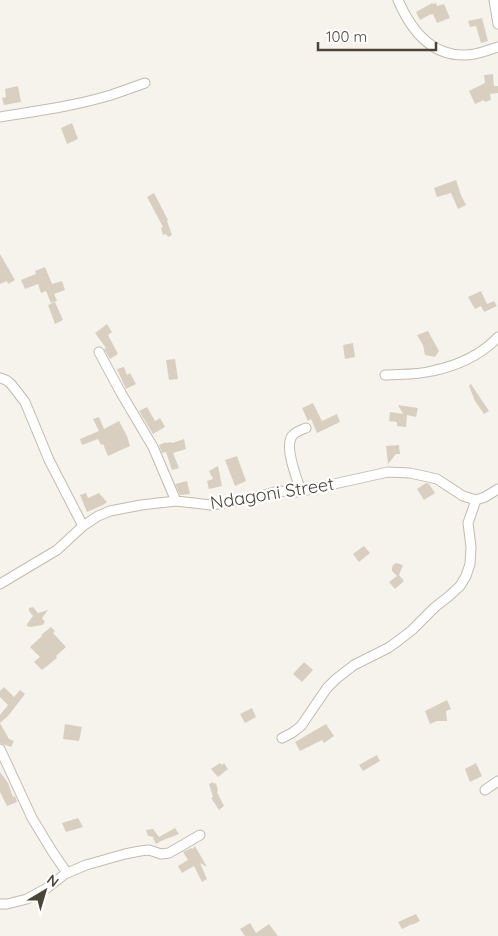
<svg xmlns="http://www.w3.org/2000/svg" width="498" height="936" viewBox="0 0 498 936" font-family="Quicksand,sans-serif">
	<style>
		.building { fill: #d8cfc1 }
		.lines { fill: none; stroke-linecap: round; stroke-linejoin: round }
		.minor-casing { stroke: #c2bbae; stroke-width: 11 }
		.minor { stroke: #fff; stroke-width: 9 }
		.labels { text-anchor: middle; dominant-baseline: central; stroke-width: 4.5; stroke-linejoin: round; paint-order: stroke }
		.street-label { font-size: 18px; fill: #4b4439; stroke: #fff }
	</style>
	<rect width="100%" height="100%" fill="#f6f3ec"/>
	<path class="building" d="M432,3L433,4L436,3L437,6L444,4L450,18L437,23L433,14L431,15V14L420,20L416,12Z
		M482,18L488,41L481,43L476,26L470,27L468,21Z
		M493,74L494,86H498V93L490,94L491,100L485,102L484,100L475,104L469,91L485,83L484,75Z
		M18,86L21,102L4,105L2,98L6,97L5,89Z
		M72,123L78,139L67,144L61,128Z
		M456,180L461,195L466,205L458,209L451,193L437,197L434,188Z
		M154,193L168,220L167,221L172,235L168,237L166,234L163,235L161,228L163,227L147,197Z
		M0,254L15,280L8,284L7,281L0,284Z
		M45,267L52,284L62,281L65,290L54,294L57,301L51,303L46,291L41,293L38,284L25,289L21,280L36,274L35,271Z
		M481,291L487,304L494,301L497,306L484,312L481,306L475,309L468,297Z
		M55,302L63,320L55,324L48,305Z
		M107,324L112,332L108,335L118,354L110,359L104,349L106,348L95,333Z
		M428,331L439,351L435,357L425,355L423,345L417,335Z
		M353,343L355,357L345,359L343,345Z
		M175,359L178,379L169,380L166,360Z
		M124,367L127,375L130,373L136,384L126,389L117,369Z
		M471,384L489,411L484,414L475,401L469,386Z
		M313,403L322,421L337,414L340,422L317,433L311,419L308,421L302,408Z
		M398,405L418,408L416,417L407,415L406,427L397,426V422L389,421L390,412L403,414Z
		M147,407L155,421L160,418L165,427L153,434L139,411Z
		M99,417L104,429L119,421L127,436L130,446L108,456L103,444L101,445L98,439L82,445L80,439L99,431L93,419Z
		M184,439L186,449L173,453L179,468L172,470L166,452L162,453L159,445L166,442V443L171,442L172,443Z
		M399,445L400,454H396L388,464L386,446Z
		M237,456L246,481L235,486L225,460Z
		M218,466L222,486L209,489L207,481L213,479L209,471Z
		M187,481L190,494L180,495L175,484Z
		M426,483L429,484L435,493L424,500L417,489Z
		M86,493L88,498L99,493L107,502L103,505L87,512L80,495Z
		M364,546L370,553L359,562L353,554Z
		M396,563L403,565L399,575L404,581L395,589L389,582L397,576L392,571V568L393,565Z
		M33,607L38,613L48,610L42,618L45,622L42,625L31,627L27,626V624L33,616L29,611V608Z
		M51,627L55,631L53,633L66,647L56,656L57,658L42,670L34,662L40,657L30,647L42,636L41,635Z
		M304,662L313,670L302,682L293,674Z
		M4,687L14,697L20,690L25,694L8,716L0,723L9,739L14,741L11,747L0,743V715L8,705L0,697V691Z
		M447,700L451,709L446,711L447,721H437L430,724L425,711Z
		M252,708L256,717L245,723L240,714Z
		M65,724L82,727L79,741L63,739Z
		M326,724L334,736L324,743L322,740L300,751L295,742Z
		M377,755L380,761L363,771L359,765Z
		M220,763L222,765L224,763L228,769L218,777L211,769Z
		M476,763L482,776L470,782L465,769Z
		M0,772L8,783L13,797L15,796L17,802L7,806L0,792Z
		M213,782L214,784L216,783L218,791L217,792L224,806L219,810L211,798L213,797L209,784Z
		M78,818L83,827L66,832L62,823Z
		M175,828L179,834L161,841L156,844L153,838L154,837L148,836L146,830L153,829L159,837Z
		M195,846L207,867L200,863L207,879L202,882L194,866L182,873L178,866L188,860L183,852L191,848L192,849Z
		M416,914L420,921L412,925V924L402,929L398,922Z
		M250,923L256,933L269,924L278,936H245L240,929Z"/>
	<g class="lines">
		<defs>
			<path id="minor" d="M398,0C410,28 430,55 463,55C475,56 487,50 498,47
				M494,0L498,24
				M0,117C37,111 75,106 111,95C123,91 134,87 145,83
				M99,352L121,393L153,447L176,501
				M385,375C400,374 417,375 432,371C456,366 481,355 498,337
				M0,378L6,380L11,384L25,402L49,460L83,526
				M301,491C297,479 284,447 292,436C295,432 301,430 306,428
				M0,584L57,550L83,526L98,516L110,511L141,505L176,501L211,505L247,500L278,491L298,492L388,472L410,473L437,479L463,496L476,500L485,497L498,489
				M282,738L292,733L301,726L327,688L336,679L354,665L388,648L398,641L412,630L435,607L448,597L460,586L466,576L470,564L471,547L468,523L476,500
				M0,749L32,818L52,851L65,870V874
				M485,790L498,781
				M0,904H7L27,899L47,888L65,874L86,865L125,854L140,851L149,850L161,854L169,853L200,835"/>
		</defs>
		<use href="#minor" class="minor-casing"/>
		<use href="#minor" class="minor"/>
	</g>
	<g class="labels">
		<g class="street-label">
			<text transform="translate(272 493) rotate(-9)">Ndagoni Street</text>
		</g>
	</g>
	<g transform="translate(45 891) rotate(38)" stroke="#ffffff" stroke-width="4" paint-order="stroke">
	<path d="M0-4L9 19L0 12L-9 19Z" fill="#4b4439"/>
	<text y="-8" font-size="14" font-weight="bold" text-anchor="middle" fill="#4b4439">N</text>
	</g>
	<path d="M318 42v8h118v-8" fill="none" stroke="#4b4439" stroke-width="2.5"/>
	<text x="326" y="42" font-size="15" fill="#4b4439" stroke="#ffffff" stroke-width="4" paint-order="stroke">100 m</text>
</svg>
